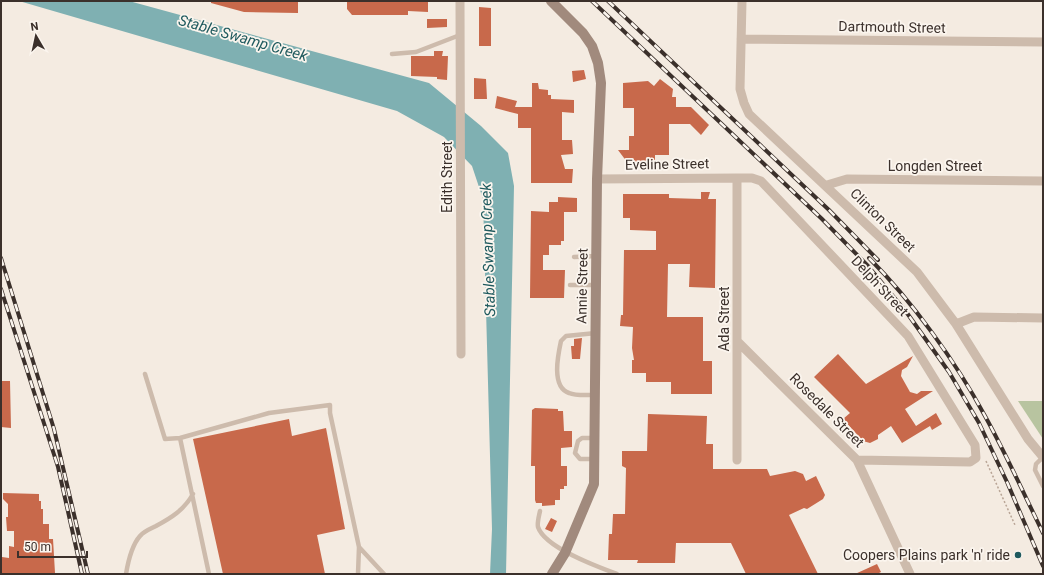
<svg xmlns="http://www.w3.org/2000/svg" width="1044" height="575" viewBox="0 0 1044 575" font-family="Roboto,sans-serif">
	<style>
		.green { fill: #b8c4a0 }
		.water { fill: #7fb0b2 }
		.building { fill: #c8694b }
		.lines { fill: none; stroke-linecap: round; stroke-linejoin: round }
		.path { stroke: #b9a596; stroke-width: 1.5; stroke-dasharray: 2 2; stroke-linecap: butt }
		.lane { stroke: #cdbbac; stroke-width: 4.5 }
		.street { stroke: #cdbbac; stroke-width: 9 }
		.secondary { stroke: #a18a7d; stroke-width: 10 }
		.rail-casing { stroke: #3b302b; stroke-width: 4 }
		.rail { stroke: #fbf5ee; stroke-width: 2.5; stroke-dasharray: 8; stroke-linecap: butt }
		.poi-dot { fill: #1f5a5e; stroke: #fbf5ee; stroke-width: 1.5 }
		.labels { text-anchor: middle; dominant-baseline: central; stroke-width: 3.5; stroke-linejoin: round; paint-order: stroke }
		.street-label { font-size: 14px; fill: #3b302b; stroke: #fbf5ee }
		.poi-label { font-size: 14px; fill: #3b302b; stroke: #fbf5ee; text-anchor: end }
		.water-label { font-size: 15px; font-style: italic; fill: #1f5a5e; stroke: #fbf5ee }
	</style>
	<rect width="100%" height="100%" fill="#f4ebe1"/>
	<path class="green" d="M1018,401H1043V439Z"/>
	<path class="water" d="M19,1H129L429,83L481,126L508,153L514,186L506,574H490L492,529L483,199L472,166L444,137L397,111Z"/>
	<path class="building" d="M211,1H298V13L244,12L211,3Z
		M347,1H428V12L408,11V15H352L347,9Z
		M479,7L491,8V46H479Z
		M427,19H447V27L427,28Z
		M434,51H443L442,56H448L447,80L437,79V77L411,76V56H434Z
		M584,70L586,79L573,82L572,71Z
		M474,78L486,79L487,99H474Z
		M660,79L673,89L672,97H676V107H691L709,125L701,135L690,124H669V155H655V164L627,162L618,150H629V136H634V108H623V83L648,81L654,86Z
		M532,83H538L539,89L548,90V95H551V99L574,100V113L562,112V140H572L573,154L561,155L565,169H573L572,183H531V128H518V114L495,108L497,96L517,101L515,107H532Z
		M701,192H710L708,199H716L715,288L689,287L690,264H668L667,317H703V361H712V394H671V382H646V373H632V360H634L632,348L633,327L620,326L621,315H623L624,250H656V231L630,230V218H623V194H669V198L701,199Z
		M558,197L577,198V212H564V241H561V245H549V255H543V270H565L564,298H530L531,211L549,212V202H558Z
		M582,338L580,359H572L571,346H574V339Z
		M838,354L866,384L913,356L907,367L902,370L901,376L910,392L917,394L921,391H933L905,409L916,426L936,413L942,424L932,430L930,426L902,443L891,426L878,435V439L870,443L863,441L843,419L850,413L814,377Z
		M1,381H10L11,428L1,427Z
		M535,408L558,409V411H563L564,431H572V447L561,448V466H567V486H564V489H560V500H555V505L542,506V503H536L535,500V466H531L532,410Z
		M648,414L707,416L706,444H713V469H767L770,476L795,471L803,474L806,481L816,476L825,495L823,499L807,509L804,508L789,515L818,574H746L731,543H676L675,563H637L638,560H608L609,534H612L613,514H625L626,468L622,466V451H647Z
		M289,419L292,436L326,428L345,529L317,535L325,574H223L193,439Z
		M3,493L39,494V501H41V509H43V524H49V539H53L55,573L2,574V557L9,558V546L14,547V531H7L6,517H8V504L3,499Z
		M551,518L557,521L552,532L545,529Z
		M877,564L881,572L877,574H855Z"/>
	<g class="lines">
		<path class="path" d="M986,461L1015,525"/>
		<path class="lane" d="M392,54L416,52L460,35
			M574,257L597,256
			M570,285H596
			M145,374L165,439L180,438L269,413L330,405V413L359,547L358,574
			M594,395C586,395 576,396 569,393C551,387 558,355 561,341L566,336L596,333
			M180,438L209,574
			M1043,457L1036,464L1035,470L1043,486
			M594,459H580L575,453L578,441L582,438H595
			M540,511C539,516 537,523 538,527C545,548 598,567 617,574
			M359,547L384,574
			M126,574C128,562 132,545 140,536C144,531 150,529 156,526C171,518 184,510 193,494"/>
		<path class="street" d="M460,1L461,354
			M742,1L740,89L744,103L749,114L917,272L956,324L1028,439L1043,457
			M741,39L1043,42
			M597,179L737,178H752L761,181L908,336L975,445L976,458L970,462L857,460
			M827,185L847,179L1043,181
			M956,324L974,317L1043,318
			M738,342L857,460L910,574
			M737,460V178"/>
		<path class="secondary" d="M551,1L583,33L592,46L598,63L601,83L597,179L594,484L565,553L552,574"/>
		<defs>
			<path id="rail" d="M592,1L822,219L868,266L907,313L949,372L979,423L1007,482L1043,566
				M608,1L829,210L878,260
				M1,258L54,429L88,574
				M869,258C912,301 956,362 985,416C1006,454 1024,494 1043,533
				M1,289L58,467L82,574"/>
		</defs>
		<use href="#rail" class="rail-casing"/>
		<use href="#rail" class="rail"/>
	</g>
	<circle class="poi-dot" cx="1018" cy="555" r="4"/>
	<g class="labels">
		<g class="street-label">
			<text transform="translate(892 27) rotate(1)">Dartmouth Street</text>
			<text transform="translate(667 164) rotate(-1)">Eveline Street</text>
			<text x="935" y="166">Longden Street</text>
			<text transform="translate(447 177) rotate(-90)">Edith Street</text>
			<text transform="translate(883 220) rotate(44)">Clinton Street</text>
			<text transform="translate(582 286) rotate(-89)">Annie Street</text>
			<text transform="translate(880 286) rotate(47)">Delph Street</text>
			<text transform="translate(724 319) rotate(-90)">Ada Street</text>
			<text transform="translate(827 410) rotate(45)">Rosedale Street</text>
		</g>
		<g class="poi-label">
			<text x="1010" y="555">Coopers Plains park 'n' ride</text>
		</g>
		<g class="water-label">
			<text transform="translate(243 38) rotate(16)">Stable Swamp Creek</text>
			<text transform="translate(488 250) rotate(-92)">Stable Swamp Creek</text>
		</g>
	</g>
	<rect width="1044" height="575" fill="none" stroke="#3b302b" stroke-width="4"/>
	<g transform="translate(36 36) rotate(351)" stroke="#fbf5ee" stroke-width="3" paint-order="stroke">
	<path d="M0-3L7 15L0 10L-7 15Z" fill="#3b302b"/>
	<text y="-6" font-size="11" font-weight="bold" text-anchor="middle" fill="#3b302b">N</text>
	</g>
	<path d="M18 551v6h69v-6" fill="none" stroke="#3b302b" stroke-width="2"/>
	<text x="24" y="551" font-size="12" fill="#3b302b" stroke="#fbf5ee" stroke-width="3" paint-order="stroke">50 m</text>
</svg>
